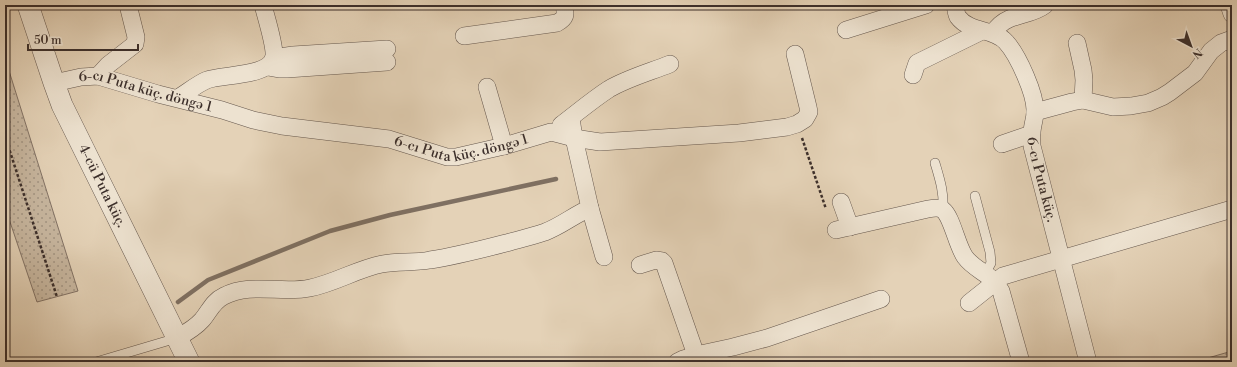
<svg xmlns="http://www.w3.org/2000/svg" width="1237" height="367" viewBox="0 0 1237 367" font-family="'Libre Bodoni',serif">
	<style>
		.grass { fill: url(#grass-dots); stroke: #827265 }
		.lines { fill: none; stroke-linecap: round; stroke-linejoin: round }
		.stream { stroke: #7f7062; stroke-width: 4.5 }
		.service-casing { stroke: #66584e; stroke-width: 10 }
		.minor-casing { stroke: #66584e; stroke-width: 18 }
		.tertiary-casing { stroke: #66584e; stroke-width: 22 }
		.path { stroke: #3c2f2b; stroke-width: 2.5; stroke-dasharray: 3 2; stroke-linecap: butt }
		.service { stroke: #ede2d0; stroke-width: 9 }
		.minor { stroke: #ede2d0; stroke-width: 17 }
		.tertiary { stroke: #ede2d0; stroke-width: 21 }
		.labels { text-anchor: middle; dominant-baseline: central; stroke-width: 3; stroke-linejoin: round; paint-order: stroke }
		.street-label { font-size: 14px; fill: #3c2f2b; stroke: #ede2d0 }
	</style>
	<defs>
		<pattern id="grass-dots" width="8" height="8" patternUnits="userSpaceOnUse"><rect width="8" height="8" fill="#c7b69f"/><path d="M2 2h.1M6 6h.1" fill="none" stroke="#a39482" stroke-width="1.8" stroke-linecap="round"/></pattern>
	</defs>
	<rect width="100%" height="100%" fill="#e4d2b7"/>
	<filter id="stains"><feTurbulence type="fractalNoise" baseFrequency=".005" numOctaves="4"/><feColorMatrix values="0 0 0 0 .2 0 0 0 0 .09 0 0 0 0 .02 0 0 0 .5 -.17"/></filter>
	<radialGradient id="worn" r=".72"><stop offset=".6" stop-color="#630" stop-opacity="0"/><stop offset="1" stop-color="#630" stop-opacity=".3"/></radialGradient>
	<path class="grass" d="M5,58L78,291L37,302L5,207Z
		M1232,351V362H1194Z"/>
	<g class="lines">
		<path class="stream" d="M178,302L208,280L330,231L390,215L556,179"/>
		<defs>
			<path id="service" d="M935,163C940,180 944,192 943,210
				M975,196L990,252L991,263L985,274
				M96,362L177,338"/>
			<g id="minor">
				<path id="s1" d="M955,5C956,9 956,14 958,17C970,33 994,28 1006,42C1018,55 1036,95 1035,112C1035,119 1032,126 1032,133C1031,137 1032,142 1032,146L1088,362"/>
				<path d="M1229,5L1232,14"/>
				<path d="M846,30L926,5"/>
				<path d="M993,33C997,27 1002,22 1009,19C1021,14 1035,13 1045,5"/>
				<path d="M464,36L557,23C566,18 566,15 564,5"/>
				<path d="M1077,43L1083,70L1084,80L1083,100"/>
				<path d="M274,58L293,55L387,49"/>
				<path d="M268,67L279,69H287L387,62"/>
				<path d="M913,75L917,63L982,31"/>
				<path d="M98,76L108,65L135,44L136,37L128,5"/>
				<path id="s2" d="M54,83L81,77L98,76L158,94L222,110L253,120L282,126L389,139L447,157H456L504,146L551,132L574,138L600,142L739,133L787,127L797,124L805,119L809,112L808,107L795,54"/>
				<path d="M487,87L504,146"/>
				<path d="M178,98C188,92 197,84 207,80C223,74 271,77 274,56C275,45 266,17 263,5"/>
				<path d="M1035,112L1072,102L1083,100L1113,107L1131,106L1148,103L1162,97L1170,92L1195,73L1211,51L1221,43L1232,39"/>
				<path d="M561,125C577,113 592,100 609,89C628,78 650,72 670,64"/>
				<path d="M1002,144L1031,134"/>
				<path d="M841,202L850,227"/>
				<path d="M590,208L604,257"/>
				<path d="M836,230L928,209C933,208 939,207 943,210C952,217 957,246 965,257C973,268 985,272 994,281C997,284 999,288 1001,291L1021,362"/>
				<path d="M640,265L656,260L662,261L664,263L696,355"/>
				<path d="M969,303L1003,276L1232,209"/>
				<path d="M177,338C186,333 195,328 202,320C209,312 213,301 224,296C251,282 282,294 310,288C335,283 357,269 382,264C398,261 414,263 430,260C457,256 483,249 510,242C521,239 533,236 545,232C561,226 574,215 590,208L574,138L571,118"/>
				<path d="M677,362L683,359L696,355L733,347L767,338L881,299"/>
			</g>
			<g id="tertiary">
				<path id="s3" d="M28,5L54,83L62,105L189,362"/>
			</g>
		</defs>
		<use href="#service" class="service-casing"/>
		<use href="#minor" class="minor-casing"/>
		<use href="#tertiary" class="tertiary-casing"/>
		<path class="path" d="M5,136L57,297
			M802,138L826,209"/>
		<use href="#service" class="service"/>
		<use href="#minor" class="minor"/>
		<use href="#tertiary" class="tertiary"/>
	</g>
	<g class="labels">
		<g class="street-label">
			<text stroke="none"><textPath href="#s2" startOffset="94">6-cı Puta küç. döngə 1</textPath></text>
			<text stroke="none"><textPath href="#s2" startOffset="418">6-cı Puta küç. döngə 1</textPath></text>
			<text stroke="none"><textPath href="#s1" startOffset="213">6-cı Puta küç.</textPath></text>
			<text stroke="none"><textPath href="#s3" startOffset="196">4-cü Puta küç.</textPath></text>
		</g>
	</g>
	<rect width="1237" height="367" fill="none" stroke="#e4d2b7" stroke-width="20"/>
	<rect x="6" y="6" width="1225" height="355" fill="none" stroke="#3c2f2b" stroke-width="2"/>
	<rect x="10" y="10" width="1217" height="347" fill="none" stroke="#3c2f2b"/>
	<g transform="translate(1191 46) rotate(139)" stroke="#ede2d0" stroke-width="3" paint-order="stroke">
	<path d="M0-3L7 15L0 10L-7 15Z" fill="#3c2f2b"/>
	<text y="-6" font-size="11" font-weight="bold" text-anchor="middle" fill="#3c2f2b">N</text>
	</g>
	<path d="M28 44v6h110v-6" fill="none" stroke="#3c2f2b" stroke-width="2"/>
	<text x="34" y="44" font-size="12" fill="#3c2f2b" stroke="#ede2d0" stroke-width="3" paint-order="stroke">50 m</text>
	<rect width="100%" height="100%" filter="url(#stains)"/>
	<rect width="100%" height="100%" fill="url(#worn)"/>
</svg>
